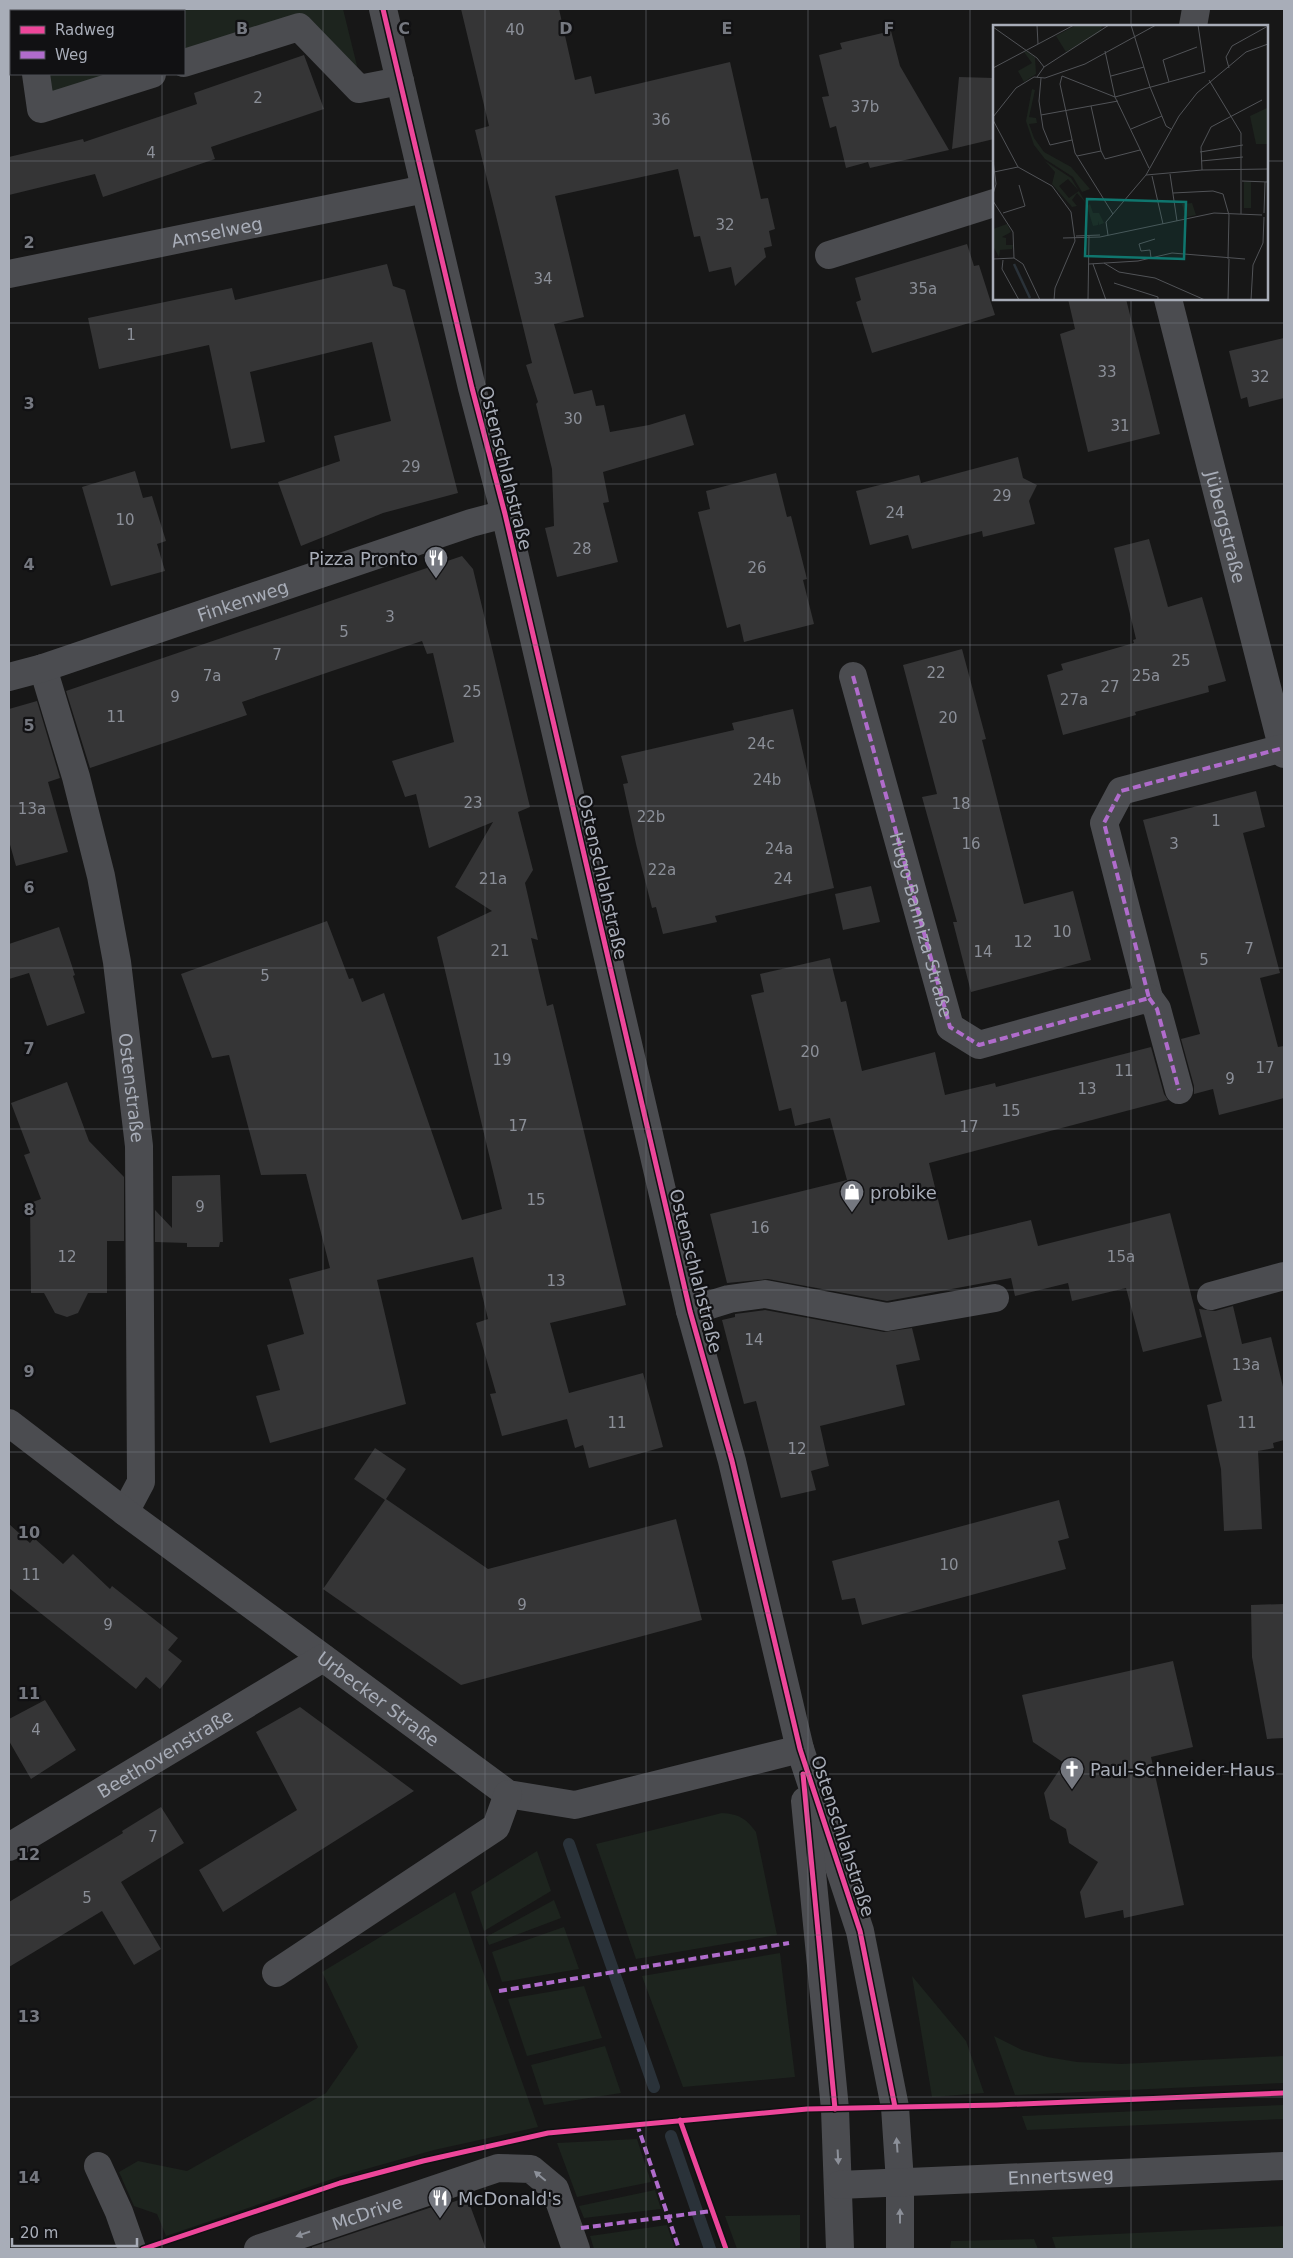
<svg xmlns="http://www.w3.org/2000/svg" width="1293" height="2258" viewBox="0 0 1293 2258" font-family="'DejaVu Sans',sans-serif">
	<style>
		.green { fill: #1d241e }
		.water { fill: #2a3239 }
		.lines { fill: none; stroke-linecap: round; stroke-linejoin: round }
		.stream { stroke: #2a3239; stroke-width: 12 }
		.building { fill: #353536 }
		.minor { stroke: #4b4c50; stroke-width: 28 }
		.quiet { stroke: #b06ccc; stroke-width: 4; stroke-dasharray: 8 4; stroke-linecap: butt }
		.cycleway-casing { stroke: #111113; stroke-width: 8 }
		.cycleway { stroke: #ed469a; stroke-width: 5 }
		.oneway { fill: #8c9099 }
		.grid { fill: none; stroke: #757880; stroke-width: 1; stroke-opacity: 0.55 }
		.labels { text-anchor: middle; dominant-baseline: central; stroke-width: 4.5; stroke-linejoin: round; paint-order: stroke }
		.number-label { font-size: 15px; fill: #8b8f98 }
		.street-label { font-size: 18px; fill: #a8adb8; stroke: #111113 }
		.poi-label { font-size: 18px; fill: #a8adb8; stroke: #111113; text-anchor: start }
		.inset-river { fill: none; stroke: #2a3239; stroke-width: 2.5 }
		.inset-road { fill: none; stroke: #515357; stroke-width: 1 }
		.view { fill: #0f766e; fill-opacity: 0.15; stroke: #0f766e; stroke-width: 2.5 }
		.inset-edge { fill: none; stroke: #a8adb8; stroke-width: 2.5 }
		.grid-label { font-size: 16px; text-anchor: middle; font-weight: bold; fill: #757880; stroke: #111113; stroke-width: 4.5; stroke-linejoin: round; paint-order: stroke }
	</style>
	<rect width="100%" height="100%" fill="#171717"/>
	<path class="green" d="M38,9H343L360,78L304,15L184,52V11H38Z
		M46,74H117L49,96Z
		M722,1813C738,1814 746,1818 756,1832L777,1935L636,1959L596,1844Z
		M537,1851L551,1891L484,1931L471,1892Z
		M455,1892L538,2127L434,2150L341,2176L166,2236L157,2214L134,2206L119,2172L138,2161L187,2171L326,2093L358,2047L322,1972Z
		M554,1900L561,1918L489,1945L486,1937Z
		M564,1927L579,1969L502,1982L492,1952Z
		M780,1953L795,2077L683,2087L642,1976Z
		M912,1976L966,2041L984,2093L932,2097Z
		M584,1986L602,2038L527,2056L508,1999Z
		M994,2036L1022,2050L1047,2057L1077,2062L1121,2064L1284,2056V2083L1015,2095Z
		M605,2046L621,2093L544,2105L531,2065Z
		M1284,2105V2119L1027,2130L1022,2116Z
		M637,2139L651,2182L577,2197L557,2143Z
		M655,2190L661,2209L584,2218L579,2206Z
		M800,2215V2249H737L725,2216Z
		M667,2225L675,2249H594L590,2236Z
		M1284,2226V2249H1056L1052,2237Z
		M1034,2239L1038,2249H950L951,2241Z"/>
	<path class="water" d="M577,1851L617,1965H611L571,1852Z
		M622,1978L659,2087H654L616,1979Z
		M699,2218H705L716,2249H710Z"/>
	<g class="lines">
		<path class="stream" d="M569,1844L654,2087
			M671,2136L710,2249"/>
	</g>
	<path class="building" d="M461,9H559L575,80L591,76L595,94L730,62L761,199L768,198L775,229L769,231L772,246L764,248L766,257L735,286L731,267L709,272L700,236L694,237L678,169L555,196L584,317L554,324L574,394L592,390L596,406L604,405L610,432L649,425L685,414L694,445L603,472L609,502L603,503L618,562L557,577L545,528L554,526L552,469L536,404L538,402L526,365L532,363L475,130L489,126Z
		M891,31L900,66L949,150L870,168L868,162L846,168L836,126L830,128L822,97L829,96L819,55L842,49L840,43Z
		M304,55L324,109L211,147L215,159L103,197L95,174L9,195V157L83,139L84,142L197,104L194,93Z
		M959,77L994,78V139L952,149Z
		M967,244L974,266L979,265L995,315L872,353L856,302L861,300L855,278Z
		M387,264L393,286L405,290L458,493L383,513L301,546L278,482L340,461L334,436L391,421L372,342L250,372L265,442L231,449L209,345L99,369L88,318L232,288L235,300Z
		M1068,299H1126L1160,434L1088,452L1060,334L1075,329Z
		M1284,338V398L1249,407L1247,397L1241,399L1229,351Z
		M1018,457L1023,478L1037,485L1029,501L1035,524L983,537L982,531L912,549L908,535L870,545L856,491L919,475L921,483Z
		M135,471L143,498L152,496L166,541L157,544L165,571L111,586L82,487Z
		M776,473L787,517L791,516L807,579L803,580L814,624L744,642L740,624L727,628L698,512L710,509L706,491Z
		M1149,539L1168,607L1202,597L1226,681L1208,686L1209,692L1135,712L1136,715L1063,735L1047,675L1063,670L1061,664L1134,643L1133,640L1136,639L1114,548Z
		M462,556L473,569L530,807L518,812L533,870L525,883L538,940L531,938L547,1006L553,1004L626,1305L550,1323L569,1393L643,1373L663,1447L589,1468L583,1445L575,1448L567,1419L502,1436L490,1394L496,1393L476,1323L488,1319L473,1257L377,1280L406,1404L270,1443L256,1396L280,1390L267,1345L304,1334L289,1279L330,1268L306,1174L261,1175L229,1055L212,1058L181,974L327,921L349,979L353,978L362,1002L384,993L462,1220L502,1209L437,937L492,911L455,887L493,822L429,848L416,794L405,797L392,761L454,742L433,653L427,654L422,641L332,671L242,702L247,715L90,768L66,691Z
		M962,649L986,739L982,740L1024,904L1073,891L1091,960L971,992L953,922H957L922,797L937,794L903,665Z
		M37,701L60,778L48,782L68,852L16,866L9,841V709Z
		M793,709L834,888L715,916L717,922L663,934L656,907L652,908L636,844L623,784L628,783L621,756L734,730L732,723Z
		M1256,791L1265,827L1243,833L1280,973L1260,978L1278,1047L1284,1046V1098L1219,1115L1213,1089L1194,1094V1086L1181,1039L1200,1034L1143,820Z
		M871,886L880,922L843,930L835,894Z
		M59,927L75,975L73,976L85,1013L47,1026L29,973L9,979V944Z
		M830,958L841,1002L846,1001L862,1071L935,1052L945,1095L995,1083L996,1087L1151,1047L1164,1094L1168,1100L929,1163L948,1240L1031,1220L1038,1246L1170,1213L1202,1337L1143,1352L1126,1288L1072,1301L1068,1283L1015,1296L1011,1278L887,1301L768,1279L727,1283L710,1214L847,1180L830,1118L795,1126L791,1108L779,1111L751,995L764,992L760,974Z
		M67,1082L89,1141L124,1177V1241H107V1293H88L78,1313L67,1317L55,1313L44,1293H31L30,1203L41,1199L24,1155L30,1153L11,1103Z
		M220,1175L223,1242H220L219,1247H187V1243L155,1242V1210L172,1228V1176Z
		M1233,1306L1242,1344L1271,1337L1284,1391V1440L1273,1443L1274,1448L1258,1451L1262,1529L1224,1531L1221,1469L1207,1405L1222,1401L1199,1309L1215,1311Z
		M765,1310L884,1332L912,1328L920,1360L896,1365L905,1405L820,1426L829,1466L811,1471L816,1490L781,1498L756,1401L744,1404L722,1320L735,1317V1314Z
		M375,1448L406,1469L386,1499L488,1569L676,1519L702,1620L461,1685L323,1589L385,1500L354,1479Z
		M1059,1500L1069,1538L1058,1541L1066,1569L862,1625L855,1598L842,1600L832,1561Z
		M9,1524L30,1543L34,1538L63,1564L73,1554L110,1589L112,1586L178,1638L168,1650L182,1661L160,1689L146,1677L136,1689L9,1588Z
		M1284,1604V1738L1267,1739L1252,1657L1251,1605Z
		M1173,1661L1193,1747L1151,1757L1184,1905L1124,1918L1123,1910L1085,1918L1080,1892L1098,1862L1069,1843L1066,1829L1050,1819L1044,1793L1064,1763L1033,1742L1022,1695Z
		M45,1700L76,1750L31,1779L9,1741V1719Z
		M300,1707L414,1791L223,1912L199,1870L297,1810L256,1732Z
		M161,1807L184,1843L121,1882L161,1949L134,1965L102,1911L9,1967V1902L123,1833L122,1831Z
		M467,2197L486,2249H312V2247L441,2204L442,2206Z"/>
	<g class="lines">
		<g class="minor">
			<path d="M28,9V11"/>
			<path d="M383,9L472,388L505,514L690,1311L732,1461L800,1749L860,1931L895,2107L900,2182V2249"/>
			<path d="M1193,26L1196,9"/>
			<path d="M184,63L299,27L359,89L400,81"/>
			<path d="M36,74L41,109L152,74"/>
			<path d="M829,255L994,203"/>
			<path id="s1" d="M9,274L425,189"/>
			<path id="s2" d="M1168,299L1284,754"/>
			<path id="s3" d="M43,668L76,777L101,876L117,962L139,1146L141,1482L125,1512"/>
			<path d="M853,676L950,1027L979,1045L1149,998L1104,823L1121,791L1283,748"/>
			<path id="s4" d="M9,677L43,668L471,523L505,514"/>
			<path d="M1149,998L1157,1009L1179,1090"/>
			<path d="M1211,1296L1284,1276"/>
			<path d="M690,1311L729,1299L765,1294L887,1317L995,1298"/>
			<path id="s5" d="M9,1423L125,1512L508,1794L575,1805L800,1749"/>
			<path d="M805,1801L835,2109L840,2249"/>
			<path id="s6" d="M9,1847L323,1658"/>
			<path d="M276,1973L496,1827L508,1794"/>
			<path d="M98,2166L119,2212L132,2249"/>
			<path id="s7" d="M839,2185L1284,2166"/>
			<path id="s8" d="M258,2249L498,2168L531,2169L555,2189L576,2249"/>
		</g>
		<g class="quiet">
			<path id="s9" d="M853,676L950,1027L979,1045L1149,998L1104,823L1121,791L1283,748"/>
			<path d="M1149,998L1157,1009L1179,1090"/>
			<path d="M499,1991L789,1943"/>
			<path d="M637,2124L679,2249"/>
			<path d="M581,2228L712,2211"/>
		</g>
		<defs>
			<path id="cycleway" d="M383,9L472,388L505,514L690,1311L732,1461L800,1749L860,1931L895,2107
				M803,1774L835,2109
				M680,2120L726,2249
				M143,2249L340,2183L423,2161L548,2133L807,2109L997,2105L1284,2093"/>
		</defs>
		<use href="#cycleway" class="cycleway-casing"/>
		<use href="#cycleway" class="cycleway"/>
	</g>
	<defs><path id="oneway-solid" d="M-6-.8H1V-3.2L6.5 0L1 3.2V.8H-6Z" transform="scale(1.25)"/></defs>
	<g class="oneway">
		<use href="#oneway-solid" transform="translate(897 2145) rotate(-94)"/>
		<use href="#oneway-solid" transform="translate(838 2157) rotate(87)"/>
		<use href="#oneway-solid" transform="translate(540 2176) rotate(-140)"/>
		<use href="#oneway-solid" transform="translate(900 2216) rotate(-90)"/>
		<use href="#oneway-solid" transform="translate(303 2234) rotate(161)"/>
	</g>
	<path class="grid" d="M162,9V11M323,9V2249M485,9V2249M646,9V2249M808,9V2249M970,9V2249M1131,9V26M162,74V2249M9,161H994M1267,161H1284M1131,299V2249M9,323H1284M9,484H1284M9,645H1284M9,806H1284M9,968H1284M9,1129H1284M9,1290H1284M9,1452H1284M9,1613H1284M9,1774H1284M9,1935H1284M9,2097H1284"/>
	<defs>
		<symbol id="restaurant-pin" viewBox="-11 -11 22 30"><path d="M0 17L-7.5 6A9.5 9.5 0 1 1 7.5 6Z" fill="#757880" stroke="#111113"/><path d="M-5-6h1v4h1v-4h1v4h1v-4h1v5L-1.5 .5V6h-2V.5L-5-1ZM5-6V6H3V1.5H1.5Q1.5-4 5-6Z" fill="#fff"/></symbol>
		<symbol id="shop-pin" viewBox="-11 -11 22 30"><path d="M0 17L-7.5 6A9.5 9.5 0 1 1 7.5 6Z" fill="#757880" stroke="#111113"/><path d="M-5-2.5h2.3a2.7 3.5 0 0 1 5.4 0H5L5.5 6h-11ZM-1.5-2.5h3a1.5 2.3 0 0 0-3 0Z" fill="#fff"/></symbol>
		<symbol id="church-pin" viewBox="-11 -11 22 30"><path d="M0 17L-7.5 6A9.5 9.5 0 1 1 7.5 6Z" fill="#757880" stroke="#111113"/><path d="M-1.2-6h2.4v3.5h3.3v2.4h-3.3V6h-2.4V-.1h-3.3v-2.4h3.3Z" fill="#fff"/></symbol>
	</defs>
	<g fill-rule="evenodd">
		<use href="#restaurant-pin" x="422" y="544" width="28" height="38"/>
		<use href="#shop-pin" x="838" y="1178" width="28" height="38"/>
		<use href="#church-pin" x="1058" y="1755" width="28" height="38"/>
		<use href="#restaurant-pin" x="426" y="2184" width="28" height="38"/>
	</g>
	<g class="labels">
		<g class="number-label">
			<text x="515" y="30">40</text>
			<text x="258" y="98">2</text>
			<text x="865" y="107">37b</text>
			<text x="661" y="120">36</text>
			<text x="151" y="153">4</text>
			<text x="725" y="225">32</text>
			<text x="543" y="279">34</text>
			<text x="923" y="289">35a</text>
			<text x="131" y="335">1</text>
			<text x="1107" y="372">33</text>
			<text x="1260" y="377">32</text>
			<text x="573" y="419">30</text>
			<text x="1120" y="426">31</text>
			<text x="411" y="467">29</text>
			<text x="1002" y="496">29</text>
			<text x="895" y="513">24</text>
			<text x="125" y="520">10</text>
			<text x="582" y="549">28</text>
			<text x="757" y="568">26</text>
			<text x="390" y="617">3</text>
			<text x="344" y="632">5</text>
			<text x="277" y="655">7</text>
			<text x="1181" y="661">25</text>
			<text x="936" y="673">22</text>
			<text x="212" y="676">7a</text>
			<text x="1146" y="676">25a</text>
			<text x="1110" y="687">27</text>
			<text x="472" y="692">25</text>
			<text x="175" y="697">9</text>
			<text x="1074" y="700">27a</text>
			<text x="116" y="717">11</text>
			<text x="948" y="718">20</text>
			<text x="761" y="744">24c</text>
			<text x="767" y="780">24b</text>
			<text x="473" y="803">23</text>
			<text x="961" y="804">18</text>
			<text x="32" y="809">13a</text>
			<text x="651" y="817">22b</text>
			<text x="1216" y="821">1</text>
			<text x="971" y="844">16</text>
			<text x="1174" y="844">3</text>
			<text x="779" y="849">24a</text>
			<text x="662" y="870">22a</text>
			<text x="493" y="879">21a</text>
			<text x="783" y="879">24</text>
			<text x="1062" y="932">10</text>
			<text x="1023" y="942">12</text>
			<text x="1249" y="949">7</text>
			<text x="500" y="951">21</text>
			<text x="983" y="952">14</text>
			<text x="1204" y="960">5</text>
			<text x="265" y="976">5</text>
			<text x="810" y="1052">20</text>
			<text x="502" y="1060">19</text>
			<text x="1265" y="1068">17</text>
			<text x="1124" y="1071">11</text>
			<text x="1230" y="1079">9</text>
			<text x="1087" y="1089">13</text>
			<text x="1011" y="1111">15</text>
			<text x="518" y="1126">17</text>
			<text x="969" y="1127">17</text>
			<text x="536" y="1200">15</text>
			<text x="200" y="1207">9</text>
			<text x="760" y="1228">16</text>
			<text x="67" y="1257">12</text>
			<text x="1121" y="1257">15a</text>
			<text x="556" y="1281">13</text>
			<text x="754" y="1340">14</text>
			<text x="1246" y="1365">13a</text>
			<text x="617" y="1423">11</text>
			<text x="1247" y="1423">11</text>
			<text x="797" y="1449">12</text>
			<text x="949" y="1565">10</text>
			<text x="31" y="1575">11</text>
			<text x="522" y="1605">9</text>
			<text x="108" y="1625">9</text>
			<text x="36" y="1730">4</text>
			<text x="153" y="1837">7</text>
			<text x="87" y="1898">5</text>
		</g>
		<g class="street-label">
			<text stroke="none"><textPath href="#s1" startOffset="212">Amselweg</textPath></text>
			<text transform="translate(506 468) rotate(76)">Ostenschlahstraße</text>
			<text stroke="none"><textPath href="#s2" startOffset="235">Jübergstraße</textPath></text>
			<text stroke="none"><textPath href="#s4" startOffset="246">Finkenweg</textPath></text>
			<text transform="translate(603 877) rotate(77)">Ostenschlahstraße</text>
			<text stroke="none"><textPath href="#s9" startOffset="258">Hugo-Banniza-Straße</textPath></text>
			<text stroke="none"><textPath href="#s3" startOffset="430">Ostenstraße</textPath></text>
			<text transform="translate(696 1271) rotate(76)">Ostenschlahstraße</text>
			<text stroke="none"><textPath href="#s5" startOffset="461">Urbecker Straße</textPath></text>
			<text stroke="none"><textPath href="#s6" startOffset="182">Beethovenstraße</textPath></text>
			<text transform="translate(843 1836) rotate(72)">Ostenschlahstraße</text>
			<text stroke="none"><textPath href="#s7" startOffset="222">Ennertsweg</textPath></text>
			<text stroke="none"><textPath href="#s8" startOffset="115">McDrive</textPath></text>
		</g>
		<g class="poi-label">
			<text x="418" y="558" text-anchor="end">Pizza Pronto</text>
			<text x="870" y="1192">probike</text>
			<text x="1090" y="1769">Paul-Schneider-Haus</text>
			<text x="458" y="2198">McDonald's</text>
		</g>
	</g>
	<g transform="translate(993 25)">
		<rect width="275" height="275" fill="#171717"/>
		<path d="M83,0H109L108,6L73,27L63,11ZM33,26L42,32L43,49L31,57L25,46L39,38L31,27ZM39,64L42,65L36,92L43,93L44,98L36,99L41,113L51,127L78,142L97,164L89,167L80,152L52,134L54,132L52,134L41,120L33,96ZM274,83L275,119H263L257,91ZM52,136L78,153L93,178L84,168L79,175L84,181L79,182L59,159L62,147ZM75,154L86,166L76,173L66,161ZM251,157H258V183H251ZM199,178L203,190L189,193L192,190L189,179ZM97,179L100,188H106L111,198L106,200L105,196V200L100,201L94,181ZM14,199L18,207L9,212L13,213V220H20L19,224L7,225L6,232L0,221V204Z" fill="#1d241e" fill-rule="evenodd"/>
		<path class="inset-river" d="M21,239L37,273"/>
		<path class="inset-road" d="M44,0L45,19M138,0L157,62L173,101L178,104M0,2L44,33L51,42M112,26L122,72L212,47L205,0M0,43L81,0M236,43L233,32L239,21L275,1M69,51L67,59L82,128L120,189M69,51L122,72L156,143M118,51L151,42M44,52L51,42L116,0M48,53L46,76L50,103L57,120L79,115M216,55L248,108V189M176,57L170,35L204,22M98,81L108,126M48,90L125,76M0,92L23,63L41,52L52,53L92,39L163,0M0,95L25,142L59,161L78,187L82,216L62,263L61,275M138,104L169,91M207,127L250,120M84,131L108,126L112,134L147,125M0,135L3,159L0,169M208,136L250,132M209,145L208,122L218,102L269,75M1,147L25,142M177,149L184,196M153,150L209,145L275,144M159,151L170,199M249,156L275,157M180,168L220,166L230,169L236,190L235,234M0,176L20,207L21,233M10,188L32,181L26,160M271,188L272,157M115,210L113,197L153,150L186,91L204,68L253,27L275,19M83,211L107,210M70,213L107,212L221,188L269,190M21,233L30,239L47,275M158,233L157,225L148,226L146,219L162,214M0,234L21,233M10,235L9,244L26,275M111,238L126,247L162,253L212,275M96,239L145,236L179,228L252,234M100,239L113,275M121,258L165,272V275M95,275L96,211M235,275L236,234M258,275L260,240L270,218L271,192"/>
		<path class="view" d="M94,174L193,177L191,234L92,231Z"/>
		<rect width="275" height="275" class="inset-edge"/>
	</g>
	<g class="grid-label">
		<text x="242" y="34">B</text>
		<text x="404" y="34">C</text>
		<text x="566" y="34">D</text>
		<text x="727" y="34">E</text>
		<text x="889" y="34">F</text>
		<text x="29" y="248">2</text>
		<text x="29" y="409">3</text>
		<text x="29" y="570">4</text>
		<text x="29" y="731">5</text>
		<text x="29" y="893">6</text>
		<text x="29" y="1054">7</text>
		<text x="29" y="1215">8</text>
		<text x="29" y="1377">9</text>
		<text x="29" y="1538">10</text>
		<text x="29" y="1699">11</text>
		<text x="29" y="1860">12</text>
		<text x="29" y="2022">13</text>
		<text x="29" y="2183">14</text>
	</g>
	<rect width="1293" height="2258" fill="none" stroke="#a8adb8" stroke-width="20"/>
	<rect x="10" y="10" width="175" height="65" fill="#111113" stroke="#4d4f55"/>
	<rect x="20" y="26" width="25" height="8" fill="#ed469a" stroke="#4d4f55"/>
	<text x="55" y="35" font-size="15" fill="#a8adb8">Radweg</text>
	<rect x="20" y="51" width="25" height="8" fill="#b06ccc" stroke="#4d4f55"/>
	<text x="55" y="60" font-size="15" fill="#a8adb8">Weg</text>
	<path d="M12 2238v8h125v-8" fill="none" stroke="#a8adb8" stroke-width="2.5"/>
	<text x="20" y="2238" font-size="15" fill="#a8adb8" stroke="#111113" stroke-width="4" paint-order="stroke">20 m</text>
</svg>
